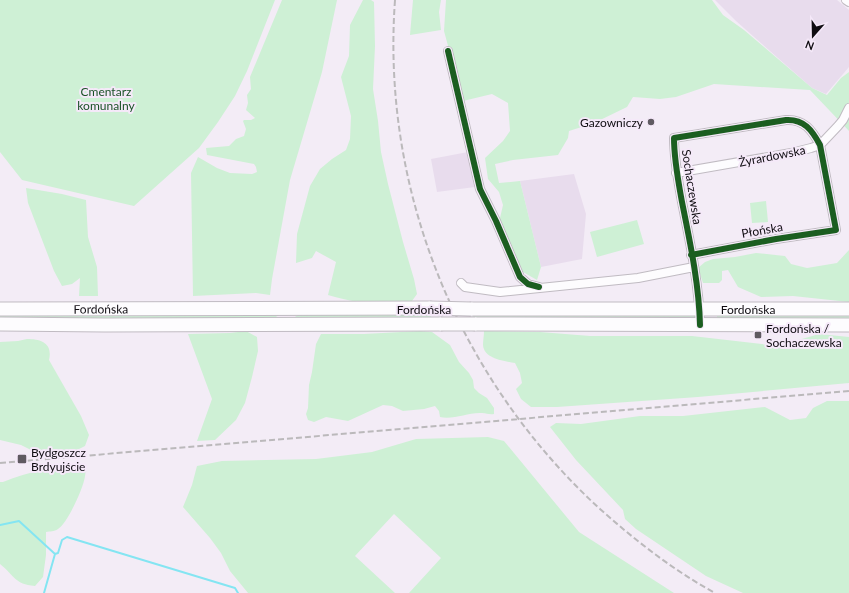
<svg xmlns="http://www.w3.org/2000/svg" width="849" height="593" viewBox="0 0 849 593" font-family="Lato,sans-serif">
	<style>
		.built { fill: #e8dced }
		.green { fill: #cef0d5 }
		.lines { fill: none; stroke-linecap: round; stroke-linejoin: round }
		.stream { stroke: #84e5f2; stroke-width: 2 }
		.street-casing { stroke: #c0bbc2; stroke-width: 10 }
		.primary-casing { stroke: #c0bbc2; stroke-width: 15 }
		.street { stroke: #fdfcfe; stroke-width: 8 }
		.primary { stroke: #fdfcfe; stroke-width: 13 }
		.rail { stroke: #bbb9bb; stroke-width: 2; stroke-dasharray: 6 3; stroke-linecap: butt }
		.primary-bridge-casing { stroke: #c0bbc2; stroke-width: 15; stroke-linecap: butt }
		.primary-bridge { stroke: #fdfcfe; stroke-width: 13 }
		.cycleway-casing { stroke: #f5e9f9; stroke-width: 8 }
		.cycleway { stroke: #1b5e20; stroke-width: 6 }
		.poi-dot { fill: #5f5a61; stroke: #f5e9f9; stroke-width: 1.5 }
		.labels { text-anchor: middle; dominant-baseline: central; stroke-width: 4; stroke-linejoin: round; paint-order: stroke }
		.park-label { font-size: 12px; fill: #1a5227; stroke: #f5e9f9 }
		.poi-label { font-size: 12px; fill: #0f0c11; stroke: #f5e9f9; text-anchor: start }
		.street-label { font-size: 12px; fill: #0f0c11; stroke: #f5e9f9 }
	</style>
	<rect width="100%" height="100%" fill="#f3ecf6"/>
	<path class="built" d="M715,0H837L849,10V67L826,94L812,88L736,21Z
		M468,152L475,187L437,192L431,159Z
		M574,174L586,214L582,259L541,267L520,181Z"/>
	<path class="green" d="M0,0H275L247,71L235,96L218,122L199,148L134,206L22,180L0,152Z
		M282,0H337L322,72L290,180L272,279L270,295L256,293L193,296L191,173L198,157L217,168L230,173L252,174L257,172L256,167L254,164L207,155L206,148L229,146L236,139L244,136L246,129L243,121L244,120H251L255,118L246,110L248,103L247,95L251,89L250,77Z
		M363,0H371L374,2L375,46L373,89L378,121L381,152L388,184L403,242L414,279L417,294L412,301C382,306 358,304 328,295L336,262L316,251L312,258L296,263L297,234L310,186L320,169L332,159L346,150L350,139L351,116L341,77L349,56L350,25Z
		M413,0H441L439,12L441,30L410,35Z
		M446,0H712L723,15L744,30L812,88L827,95L841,78L849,72V131L810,90L714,84L676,97L660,99L633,97L627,107L594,123L569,131L568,138L558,155L513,160L495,164L499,183L520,181L541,267L537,280L523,272L514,263L502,231L500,218L503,205L499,192L488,179L485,158L503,141L510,131L508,103L492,94L463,101L444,31Z
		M26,188L62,194L86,200L88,237L97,267L98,296H79L80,278L72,284L62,286L54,271L28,203Z
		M766,201L768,222L752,223L750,203Z
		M637,220L644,244L597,257L590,232Z
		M849,250V302L793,296L761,297L738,287L728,270L722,271V280L719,283H703L698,268L705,262L713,259L735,257L756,253L785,256L791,264L807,268L837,263Z
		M0,312H284L271,320H0Z
		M303,312L430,313L432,320H290Z
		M717,313H849V321H717Z
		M472,314H696V318L474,321Z
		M246,331L257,337L258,351L252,377L245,403L236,420L215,440L197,441L212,399L188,334L230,333Z
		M420,331L432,332L450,345L459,362L469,373L473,380L474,388L479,393L487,398L494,408V414C489,415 487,413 482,413C468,412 454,420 440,417L439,411L435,406L424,409L403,411L392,406L383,405L348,421L326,417L314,422L308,420L306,414L308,408L309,385L312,372L316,344L321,334H364Z
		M484,331L540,332L590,336H692L778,346L819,334L849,337V383L698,397L557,407H531L521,399L516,389L522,383L520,373L515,363C504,361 484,359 483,345C483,340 484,336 484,331Z
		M27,339C41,339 53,343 49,360L81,416L89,435L85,446L77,450L55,454L35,452L21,445L0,440V342L18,341Z
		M827,401H849V593H743L706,576L636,529L625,519L623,510L576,460L550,427L556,423L581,424L640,416H683L765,407L790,420L806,418L813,408Z
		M488,437L504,441L579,532L674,593H409L441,558L394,514L355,556L395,593H248L230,571L221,553L210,538L183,507L192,485L197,466L222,461L316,459L372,452L416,439Z
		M85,464C85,468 86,472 85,476C84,487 67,524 58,529C54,532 50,531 46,532V555L43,577L35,586C14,584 15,576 0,564V482H3C29,471 56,467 85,464Z"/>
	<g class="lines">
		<path class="stream" d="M0,525L19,521L55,554L58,553L62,540L67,537L235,588L238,593
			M44,593L55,554"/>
		<defs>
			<path id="street" d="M846,0L849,2
				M448,51L480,189L496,221L520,277L528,284L539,287
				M676,173L791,153L811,148L820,145L838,126L843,120L849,108
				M691,255L776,239L836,230L820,145C812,130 804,119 786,120L674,138C674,160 678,180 682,202C690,242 699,284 700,325
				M461,283L465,287L500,292L638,278L694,267"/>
			<g id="primary">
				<path id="s1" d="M0,309C143,308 286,309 430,308"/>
				<path id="s2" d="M471,309H849"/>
				<path d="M0,324L105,325L441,324"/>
				<path d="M475,324L849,325"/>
			</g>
		</defs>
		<use href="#street" class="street-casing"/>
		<use href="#primary" class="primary-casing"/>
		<use href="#street" class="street"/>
		<use href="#primary" class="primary"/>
		<path class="rail" d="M395,0C381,192 459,380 600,509C636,541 673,570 715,593
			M0,463L849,391"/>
		<defs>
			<path id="primary-bridge" d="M430,308L471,309
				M441,324H475"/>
		</defs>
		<use href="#primary-bridge" class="primary-bridge-casing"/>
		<use href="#primary-bridge" class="primary-bridge"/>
		<defs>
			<path id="cycleway" d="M448,51L480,189L496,221L520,277L528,284L539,287
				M691,255L776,239L836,230L820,145C812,130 804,119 786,120L674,138C674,160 678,180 682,202C690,242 699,284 700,325"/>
		</defs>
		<use href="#cycleway" class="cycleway-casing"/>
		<use href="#cycleway" class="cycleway"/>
	</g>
	<g class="poi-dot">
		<circle cx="651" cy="122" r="4"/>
		<rect x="754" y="331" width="8" height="8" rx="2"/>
		<rect x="17" y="454" width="10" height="10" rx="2"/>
	</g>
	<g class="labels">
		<g class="park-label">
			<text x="106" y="91">Cmentarz<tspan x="106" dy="14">komunalny</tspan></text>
		</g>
		<g class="poi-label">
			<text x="643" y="122" text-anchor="end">Gazowniczy</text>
			<text x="766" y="328">Fordońska /<tspan x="766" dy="14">Sochaczewska</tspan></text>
			<text x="31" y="452">Bydgoszcz<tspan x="31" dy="14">Brdyujście</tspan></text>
		</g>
		<g class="street-label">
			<text transform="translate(772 156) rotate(-11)">Żyrardowska</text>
			<text transform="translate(692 187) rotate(81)">Sochaczewska</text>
			<text transform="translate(762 230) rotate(-10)">Płońska</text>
			<text stroke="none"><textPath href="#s1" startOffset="101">Fordońska</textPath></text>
			<text x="424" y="309">Fordońska</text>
			<text stroke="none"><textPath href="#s2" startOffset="277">Fordońska</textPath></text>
		</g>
	</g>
	<g transform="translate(813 36) rotate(200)" stroke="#f5e9f9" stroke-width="3" paint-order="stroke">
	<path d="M0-3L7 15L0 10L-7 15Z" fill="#0f0c11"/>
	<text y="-6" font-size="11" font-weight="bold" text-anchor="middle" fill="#0f0c11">N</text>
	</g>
</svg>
